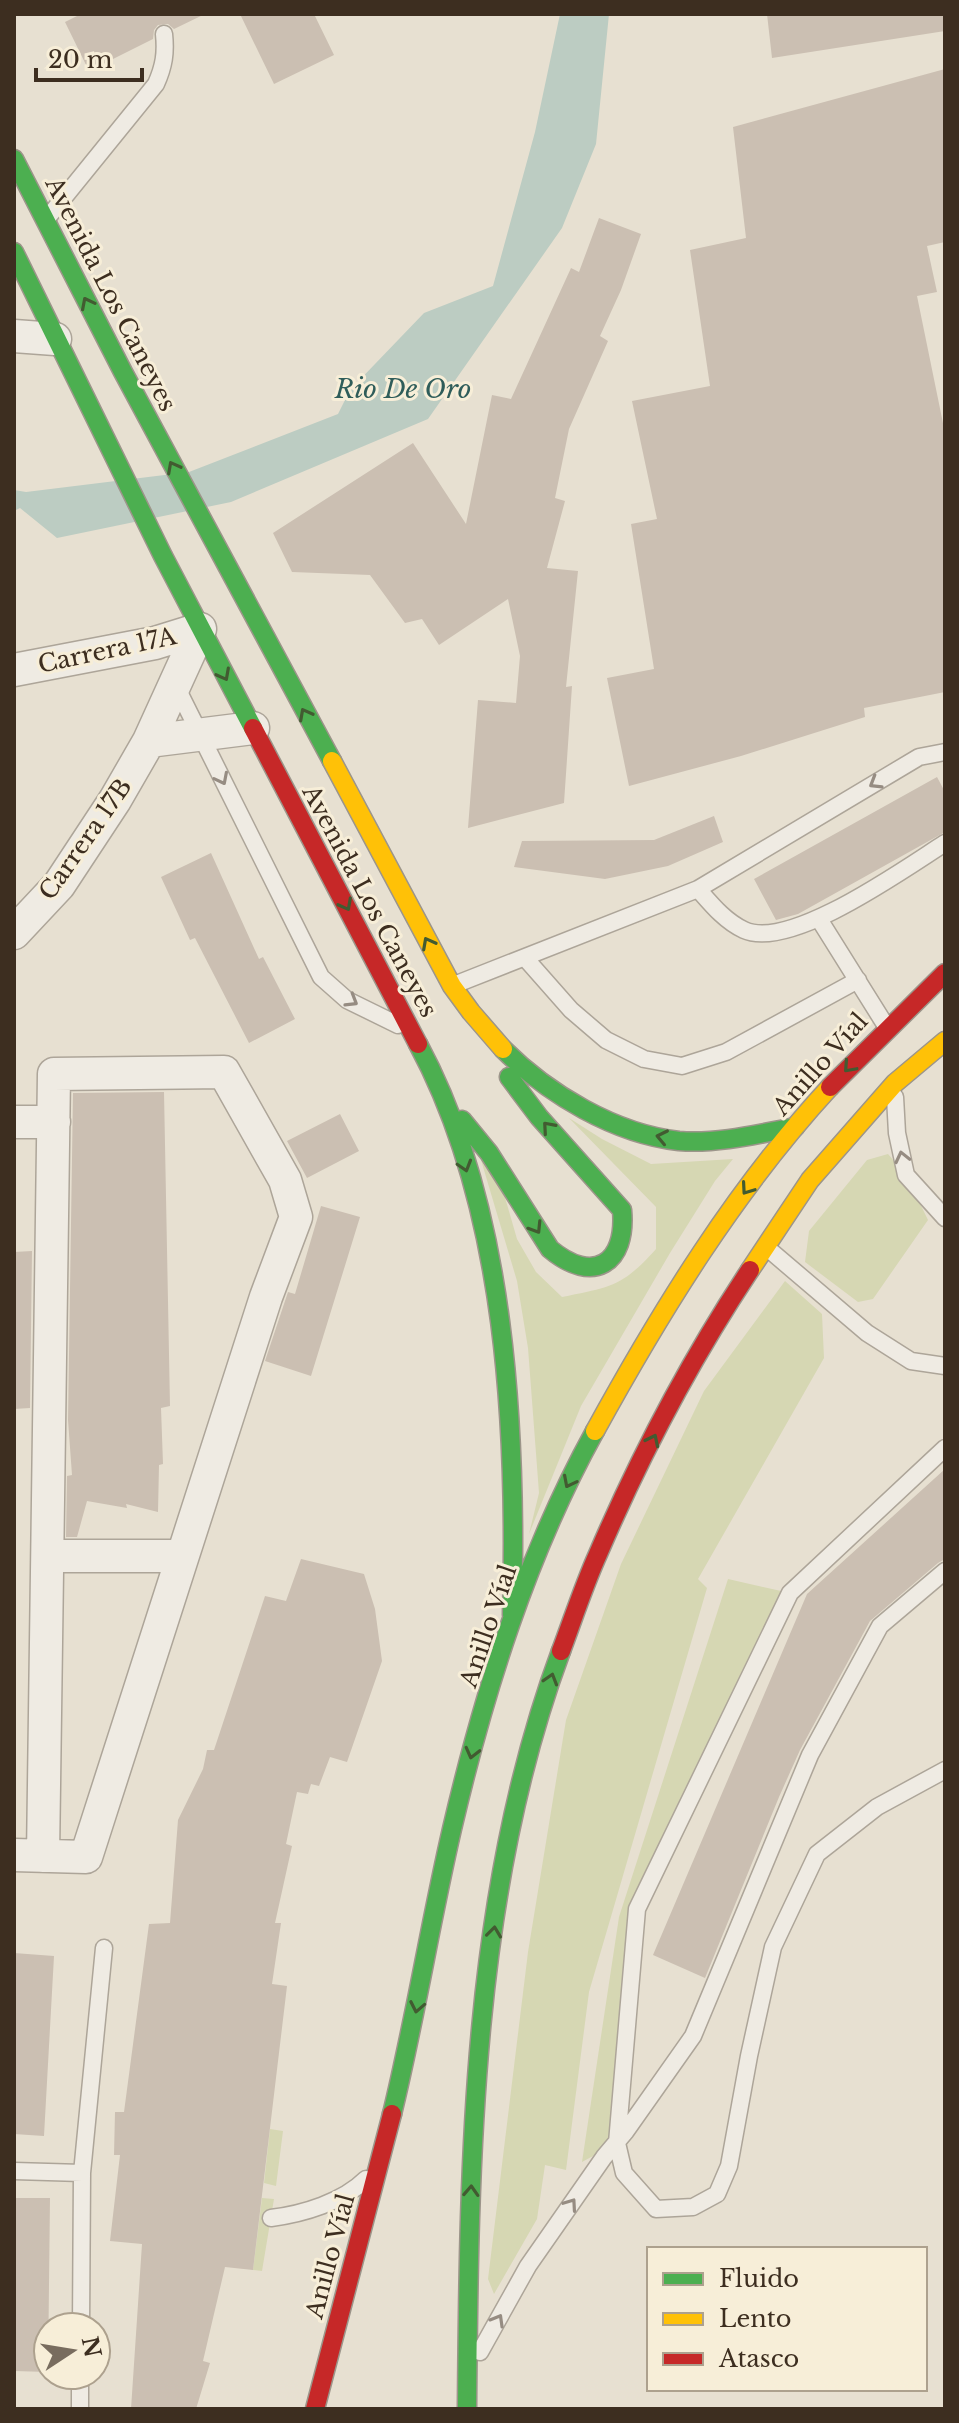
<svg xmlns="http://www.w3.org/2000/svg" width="959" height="2423" viewBox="0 0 959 2423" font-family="'Libre Baskerville',serif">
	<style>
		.green { fill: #d6d7b3 }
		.water { fill: #bcccc2 }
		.building { fill: #cbbfb2 }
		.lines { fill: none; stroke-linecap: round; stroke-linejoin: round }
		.lane-casing { stroke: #ada599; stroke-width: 19 }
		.street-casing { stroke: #ada599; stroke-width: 35 }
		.fast-casing { stroke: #9c958a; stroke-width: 21 }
		.slow-casing { stroke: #9c958a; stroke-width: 21 }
		.jam-casing { stroke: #9c958a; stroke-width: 21 }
		.lane { stroke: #efebe3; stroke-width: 16 }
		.street { stroke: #efebe3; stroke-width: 32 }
		.fast { stroke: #4caf50; stroke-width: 18 }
		.slow { stroke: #ffc107; stroke-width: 18 }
		.jam { stroke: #c62828; stroke-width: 18 }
		.oneway { stroke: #425b31 }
		.oneway2 { stroke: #968c82 }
		.labels { text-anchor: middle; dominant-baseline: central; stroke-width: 6; stroke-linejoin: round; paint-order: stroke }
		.street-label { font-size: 24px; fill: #3d2e20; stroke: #f7eed8 }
		.water-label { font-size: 26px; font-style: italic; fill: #2f5d5a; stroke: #f7eed8 }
	</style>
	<rect width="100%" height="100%" fill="#e7e0d1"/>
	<path class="green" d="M569,1118L602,1139L651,1164L733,1159L715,1181L670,1253L581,1406L529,1534L539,1493L528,1348L517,1281L481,1160L504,1194L517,1239L536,1272L562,1297C611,1287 622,1287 656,1249V1207Z
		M888,1154L906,1175L928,1220L873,1299L858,1302L805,1262L809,1231L867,1160Z
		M785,1281L822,1314L824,1358L698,1579L707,1588L589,1992L566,2170L545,2165L537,2219L494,2294L488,2279L528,1952L566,1720L621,1564L704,1391Z
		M728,1579L790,1593L637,1908L617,2143L582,2162L619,1917Z
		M270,2129L283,2131L276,2186L264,2183Z
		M262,2198L274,2199L262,2271L253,2270Z"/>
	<path class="water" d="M560,14H609L596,144L562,228L428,419L231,502L57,538L20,508L14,511V490L26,492L189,472L338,414L350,390L424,313L493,286L535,132Z"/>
	<path class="building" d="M81,14H205L174,29L168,24L158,25L154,30L153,39L89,71L65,22Z
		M240,14H314L334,55L274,84Z
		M767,14H945V31L772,58Z
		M945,69V242L927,246L937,292L917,296L945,433V692L864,708L865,717L741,756L629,786L607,678L654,669L631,524L657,519L632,401L710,386L690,250L746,238L733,127Z
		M599,218L641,234L621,290L600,336L608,341L569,429L555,498L565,501L547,568L578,571L566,687L572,686L564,803L468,828L478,700L516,703L520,656L508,599L439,645L422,619L405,623L370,575L292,572L273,533L413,443L466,524L492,395L511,399L571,268L579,272Z
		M937,777L945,792V832L798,914L776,920L754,879Z
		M714,816L723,842L668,866L605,879L514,867L522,841L654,840Z
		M211,853L259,959L263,957L295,1019L249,1043L195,938L190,940L161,877Z
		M164,1092L170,1406L161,1408L163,1464L159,1465L158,1512L126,1504L127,1508L87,1501L77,1537H66L67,1476L72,1475L68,1420L73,1093Z
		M340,1114L359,1151L307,1178L287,1141Z
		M321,1206L360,1217L311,1376L265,1361L288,1292L295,1294Z
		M32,1251L30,1408L14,1409V1252Z
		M945,1469V1559L938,1563L870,1621L800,1750L779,1797L705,1978L653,1955L807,1594Z
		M301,1559L364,1574L375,1609L382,1661L347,1762L330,1757L319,1786L311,1784L308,1794L297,1792L286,1844L292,1846L275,1923H281L272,1984L287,1986L253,2270L225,2267L203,2361L210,2363L196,2409H131L142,2244L110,2241L120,2155H114L115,2112H124L149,1924L170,1923L178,1820L203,1769L207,1750H214L265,1596L286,1601Z
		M14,1953L54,1956L44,2136L14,2134Z
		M14,2198H50L48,2372L14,2371Z"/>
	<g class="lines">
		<defs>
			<path id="lane" d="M49,216L156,84C164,66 166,53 164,34
				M176,686L321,977L347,1000L398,1025
				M698,889C712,905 725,921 744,930C790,951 904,869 945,843
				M819,919L886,1026
				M526,959L571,1010L606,1040L644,1059L682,1066L726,1052L858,980
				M454,985L698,889L919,757L945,752
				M895,1097L897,1133L906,1175L945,1218
				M766,1247L867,1333L911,1361L945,1366
				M945,1448L790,1593L637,1909L617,2143L624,2173L656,2209L693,2207L717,2194L729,2166L749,2056L773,1947L817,1854L877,1807L945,1770
				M14,2171L82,2173
				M271,2218C303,2214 343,2202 366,2179
				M81,2327L82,2173L104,1948
				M480,2352L528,2266L604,2157L626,2131L693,2036L810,1755L880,1626L945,1571
				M80,2409V2375"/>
			<path id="street" d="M14,336L55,339
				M14,670L155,643L200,629
				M149,741L253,728
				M14,933L59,885L115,800L149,741L200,629
				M14,1122H54
				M48,1556H181
				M14,1855L86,1857L266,1297L296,1217L285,1180L224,1072L54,1074L43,1856"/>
			<path id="fast" d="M14,159L123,372L332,761
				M14,252L163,556L253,728
				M418,1044C507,1209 517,1432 512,1615
				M503,1049C548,1094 615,1134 679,1141C718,1144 758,1134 795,1127
				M462,1120L489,1153L550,1249C593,1285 627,1264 622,1210L539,1117L509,1077
				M392,2114C415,2020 430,1924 452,1829C484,1692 527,1554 595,1431
				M467,2409C469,2157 472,1890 561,1651"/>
			<path id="slow" d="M332,761L452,986L471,1012L503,1049
				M750,1270L810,1180L895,1083L945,1041
				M595,1431C662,1309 736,1189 830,1087"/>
			<path id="jam" d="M253,728L418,1044
				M830,1087L945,973
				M561,1651C573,1619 584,1585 598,1554C640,1456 691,1359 750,1270
				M315,2409L392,2114"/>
		</defs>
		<use href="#lane" class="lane-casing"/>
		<use href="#street" class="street-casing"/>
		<use href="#fast" class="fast-casing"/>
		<use href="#slow" class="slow-casing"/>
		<use href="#jam" class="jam-casing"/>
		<use href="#lane" class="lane"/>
		<use href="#street" class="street"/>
		<use href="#fast" class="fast"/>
		<use href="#slow" class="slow"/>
		<use href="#jam" class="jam"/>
	</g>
	<defs><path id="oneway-chevron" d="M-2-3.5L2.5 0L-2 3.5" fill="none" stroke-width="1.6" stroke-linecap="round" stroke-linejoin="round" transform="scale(2)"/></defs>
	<g class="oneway">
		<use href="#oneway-chevron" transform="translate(87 303) rotate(-117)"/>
		<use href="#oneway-chevron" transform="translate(173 467) rotate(-118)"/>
		<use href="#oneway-chevron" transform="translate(224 675) rotate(62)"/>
		<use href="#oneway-chevron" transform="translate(305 714) rotate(-118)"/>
		<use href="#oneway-chevron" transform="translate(346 905) rotate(62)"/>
		<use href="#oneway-chevron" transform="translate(428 943) rotate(-118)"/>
		<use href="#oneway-chevron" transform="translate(849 1067) rotate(132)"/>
		<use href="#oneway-chevron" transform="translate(548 1127) rotate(-131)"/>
		<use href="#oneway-chevron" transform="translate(662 1137) rotate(-168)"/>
		<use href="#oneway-chevron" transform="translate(465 1166) rotate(73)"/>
		<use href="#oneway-chevron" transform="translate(747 1189) rotate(125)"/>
		<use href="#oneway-chevron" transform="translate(536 1228) rotate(58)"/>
		<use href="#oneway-chevron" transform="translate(653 1440) rotate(-64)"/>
		<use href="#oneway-chevron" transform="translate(569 1482) rotate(117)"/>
		<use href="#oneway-chevron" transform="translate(551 1679) rotate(-73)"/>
		<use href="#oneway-chevron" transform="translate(472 1753) rotate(104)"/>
		<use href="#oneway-chevron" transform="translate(494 1932) rotate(-83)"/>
		<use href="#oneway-chevron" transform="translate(417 2007) rotate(101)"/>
		<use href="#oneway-chevron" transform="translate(471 2191) rotate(-87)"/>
	</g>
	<g class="oneway2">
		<use href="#oneway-chevron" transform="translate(222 779) rotate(63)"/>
		<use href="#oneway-chevron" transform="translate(875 783) rotate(149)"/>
		<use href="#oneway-chevron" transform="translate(352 1001) rotate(31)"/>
		<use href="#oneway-chevron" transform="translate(902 1157) rotate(-103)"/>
		<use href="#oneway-chevron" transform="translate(571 2204) rotate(-55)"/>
		<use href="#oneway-chevron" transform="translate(498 2320) rotate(-60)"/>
	</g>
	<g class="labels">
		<g class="street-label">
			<text transform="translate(111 294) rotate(63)">Avenida Los Caneyes</text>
			<text transform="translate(107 650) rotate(-12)">Carrera 17A</text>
			<text transform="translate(85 839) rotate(-55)">Carrera 17B</text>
			<text transform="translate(370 901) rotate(62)">Avenida Los Caneyes</text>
			<text transform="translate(820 1064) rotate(-48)">Anillo Víal</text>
			<text transform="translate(488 1626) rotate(-71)">Anillo Víal</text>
			<text transform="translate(330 2256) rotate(-75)">Anillo Víal</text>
		</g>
		<g class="water-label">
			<text x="403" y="389">Rio De Oro</text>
		</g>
	</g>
	<rect width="959" height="2423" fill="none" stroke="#3d2e20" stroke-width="32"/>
	<rect x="647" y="2247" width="280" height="144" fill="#f7eed8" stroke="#ada18e" stroke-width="2"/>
	<rect x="663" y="2273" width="40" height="12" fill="#4caf50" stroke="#ada18e" stroke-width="2"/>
	<text x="719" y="2287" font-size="24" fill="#3d2e20">Fluido</text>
	<rect x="663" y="2313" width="40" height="12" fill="#ffc107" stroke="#ada18e" stroke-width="2"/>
	<text x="719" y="2327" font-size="24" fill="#3d2e20">Lento</text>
	<rect x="663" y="2353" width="40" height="12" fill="#c62828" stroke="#ada18e" stroke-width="2"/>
	<text x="719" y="2367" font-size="24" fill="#3d2e20">Atasco</text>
	<g transform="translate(72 2351) rotate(78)"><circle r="38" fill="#f7eed8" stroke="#ada18e" stroke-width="2"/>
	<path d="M0-6L14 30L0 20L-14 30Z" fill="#786c5e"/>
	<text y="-12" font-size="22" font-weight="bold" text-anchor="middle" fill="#3d2e20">N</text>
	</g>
	<path d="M36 68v12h106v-12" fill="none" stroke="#3d2e20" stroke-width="4"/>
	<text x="48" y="68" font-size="24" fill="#3d2e20" stroke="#f7eed8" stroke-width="6" paint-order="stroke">20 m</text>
</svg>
